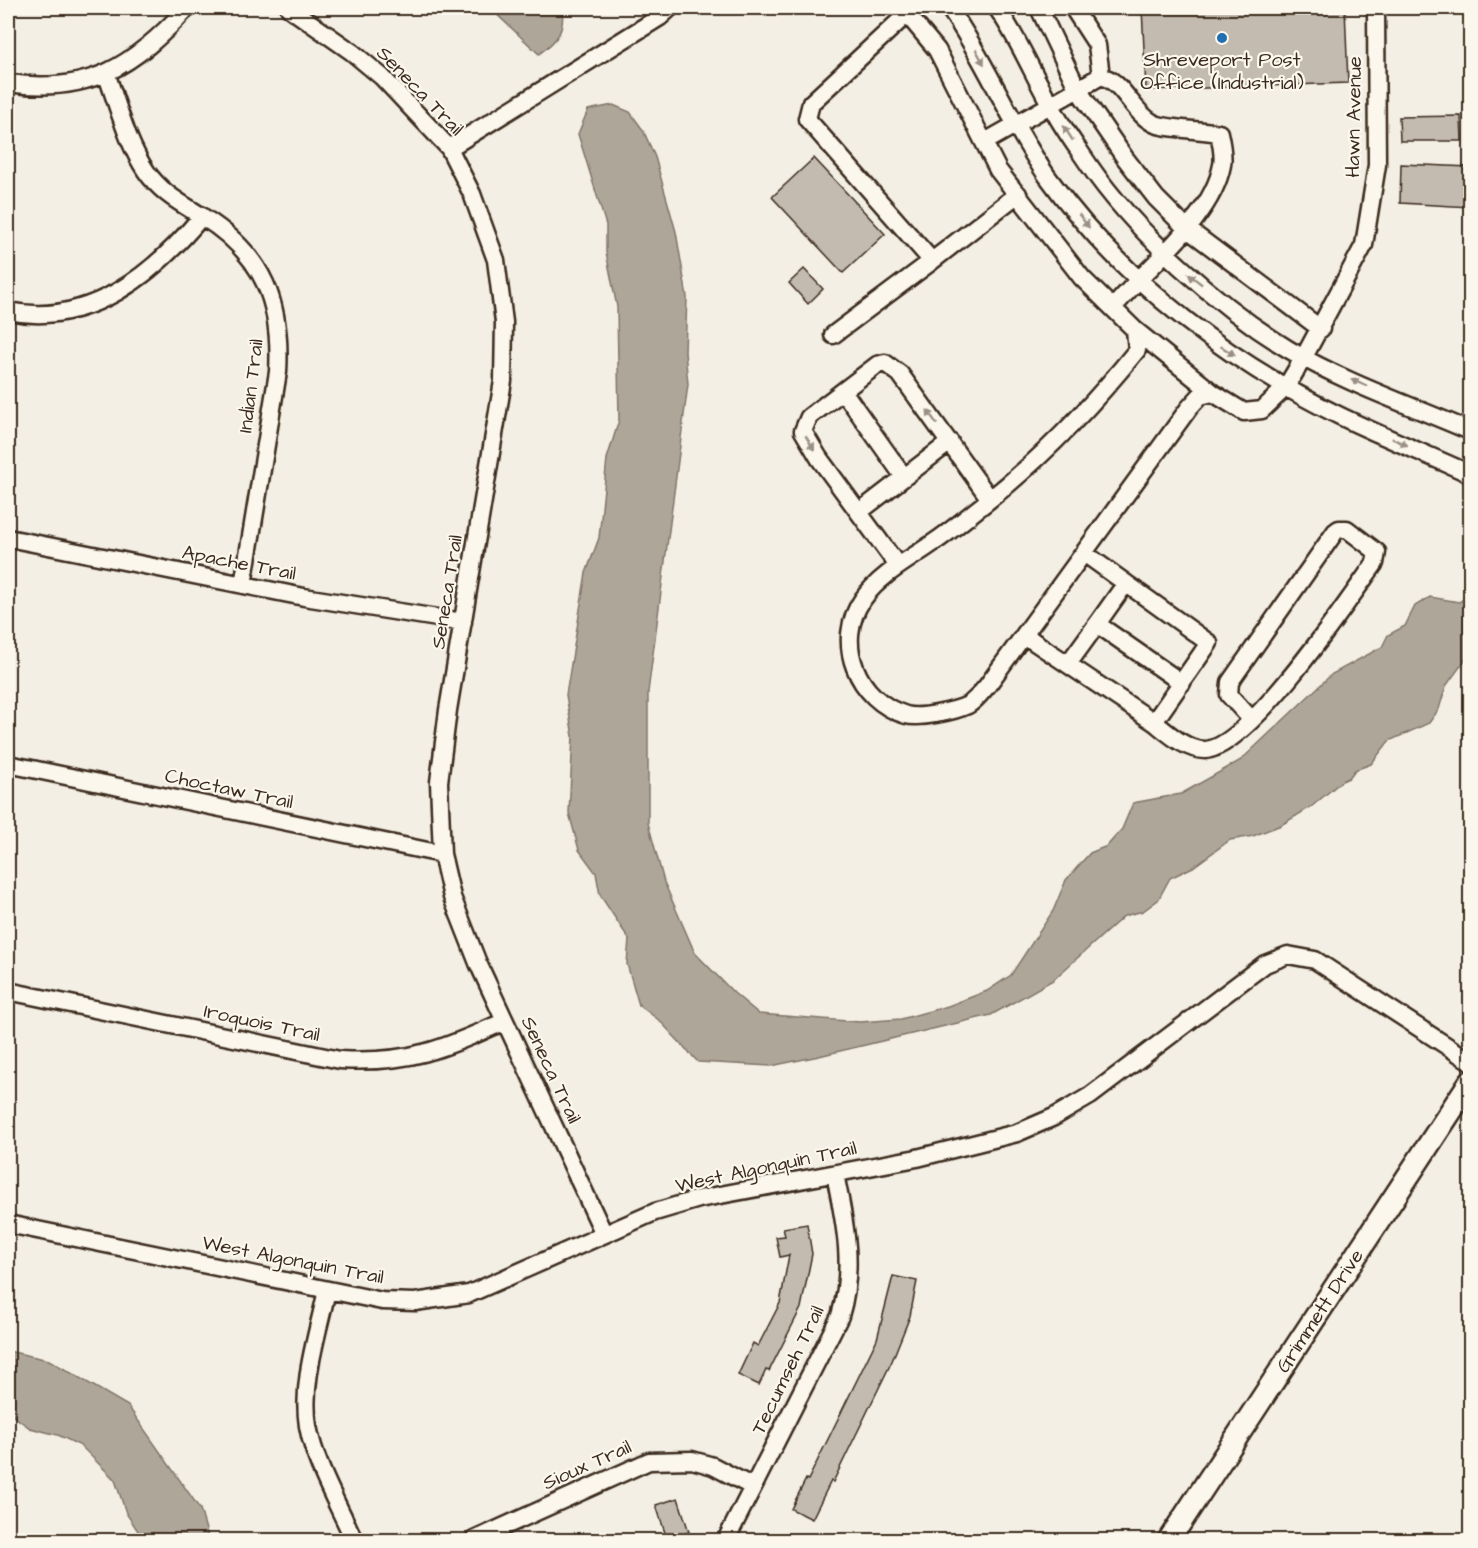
<svg xmlns="http://www.w3.org/2000/svg" width="1478" height="1548" viewBox="0 0 1478 1548" font-family="'Architects Daughter',sans-serif">
	<style>
		.water { fill: #afa69a; stroke: #817468; stroke-width: 1.5 }
		.building { fill: #c3bbb0; stroke: #3b2a1e; stroke-width: 1.5 }
		.lines { fill: none; stroke-linecap: round; stroke-linejoin: round }
		.minor-casing { stroke: #3b2a1e; stroke-width: 21 }
		.major-casing { stroke: #3b2a1e; stroke-width: 26 }
		.minor { stroke: #fbf7ec; stroke-width: 16 }
		.major { stroke: #fbf7ec; stroke-width: 21 }
		.oneway { fill: #9b9085 }
		.poi-dot { fill: #1f6fb2; stroke: #fbf7ec; stroke-width: 2 }
		.labels { text-anchor: middle; dominant-baseline: central; stroke-width: 4.5; stroke-linejoin: round; paint-order: stroke }
		.poi-label { font-size: 20px; fill: #3b2a1e; stroke: #fbf7ec }
		.street-label { font-size: 20px; fill: #3b2a1e; stroke: #fbf7ec }
	</style>
	<rect width="100%" height="100%" fill="#f3efe4"/>
	<filter id="ink" filterUnits="userSpaceOnUse"><feTurbulence type="fractalNoise" baseFrequency=".0167" numOctaves="2"/><feDisplacementMap in="SourceGraphic" scale="12" xChannelSelector="R" yChannelSelector="G"/><feConvolveMatrix kernelMatrix="1 2 1 2 8 2 1 2 1" color-interpolation-filters="sRGB"/></filter>
	<g filter="url(#ink)">
		<path class="water" d="M490,8H562C565,31 558,40 539,54Z
			M613,105L630,112L643,130L655,157L676,232L687,297L685,352L688,384L648,692V823L664,882L695,953L734,993L759,1014L860,1022L901,1019L948,1006L987,991L1011,975L1053,911L1066,880L1090,853L1107,846L1122,829L1133,803L1181,794L1241,760L1332,674L1382,647L1388,635L1405,626L1415,606L1430,597L1459,602L1466,597L1465,567L1470,555V653L1446,686L1439,709L1429,723L1389,741L1371,764L1355,770L1349,778L1342,781L1311,807L1281,825L1253,836L1230,840L1193,867L1170,878L1158,900L1143,911L1124,916L1053,980L991,1015L819,1056L771,1066L698,1062L660,1021L639,1005L627,964L629,939L600,895L596,873L579,850L569,813L573,736L566,695L586,573L599,538L607,459L619,420L617,307L606,252V225L578,134L588,110Z
			M8,1351L49,1360L128,1406L200,1509L209,1540H144L126,1513L115,1480L81,1446L58,1435L30,1428L8,1412Z"/>
		<path class="building" d="M1142,8H1345L1348,83L1146,90Z
			M1461,116L1462,141H1400L1399,117Z
			M814,158L885,234L843,273L772,197Z
			M1401,164L1470,167V207L1400,203Z
			M804,269L823,289L808,304L789,283Z
			M807,1224L812,1254L801,1308L769,1371L766,1370L759,1385L738,1375L753,1343L758,1346L780,1303L789,1255L780,1257L776,1237L785,1236L783,1228Z
			M893,1276L917,1281L910,1316L892,1361L833,1482L831,1481L812,1519L791,1509L806,1479L808,1480L877,1339Z
			M678,1498L689,1532L667,1539L656,1505Z"/>
		<g class="lines">
			<defs>
				<path id="minor" d="M289,8L352,52L382,77L449,148L472,194L496,260L504,322L503,381L448,710L439,782L442,854L452,897L478,963L604,1234
					M902,8L937,50L998,170L1082,278L1135,330L1213,393L1244,412L1262,410L1286,387L1304,357L1364,245L1377,165L1376,8
					M949,8C986,61 1010,123 1047,176C1122,280 1223,358 1338,415C1381,436 1426,454 1470,474
					M997,8C1020,41 1034,77 1054,111C1064,130 1077,147 1089,165C1135,232 1218,306 1288,349C1345,383 1410,405 1470,431
					M1039,8L1077,88L1125,158L1156,198L1186,228L1321,329
					M1073,8L1097,45L1101,76
					M907,14L811,103L807,119L932,261L1018,194
					M106,73C118,105 127,143 146,171C161,193 181,203 203,217C264,255 282,303 278,372L243,585
					M8,83C89,95 134,66 187,8
					M985,142L1101,76C1124,82 1131,111 1153,123C1164,129 1204,130 1219,133C1221,142 1224,155 1222,165C1212,219 1147,266 1113,308
					M449,148L660,17L670,8
					M8,311C89,328 154,274 202,216
					M1135,330L1137,350C1092,406 1040,460 984,504C967,517 951,531 933,543C909,560 881,574 863,599C833,641 857,701 906,715C920,719 955,711 968,705C975,701 982,692 987,686L1189,408L1200,396L1213,393
					M833,335L932,261
					M843,391L904,477
					M859,512L950,442
					M8,538L304,597L463,622
					M898,566L819,458L803,431L809,417L877,365L885,363L900,374L990,499
					M1126,583L1097,624L1182,683
					M1024,635L1154,722L1209,643L1084,553
					M1068,664L1097,624
					M1154,722C1168,733 1186,750 1205,750C1249,748 1348,601 1375,563L1377,552L1347,529H1339L1335,532L1230,682L1229,695L1251,719
					M8,764L442,854
					M8,991L340,1060C407,1064 445,1049 505,1021
					M8,1224L382,1301L415,1302L469,1294L655,1212L699,1199L917,1158L1017,1133L1054,1117L1090,1096L1265,964L1288,955L1315,960L1470,1061
					M327,1290C318,1333 301,1382 308,1426C315,1465 338,1504 354,1540
					M474,1540L649,1461L692,1460L713,1466L753,1487
					M726,1540L840,1316C855,1267 845,1223 835,1174"/>
				<path id="major" d="M1169,1540L1470,1082"/>
			</defs>
			<use href="#minor" class="minor-casing"/>
			<use href="#major" class="major-casing"/>
			<use href="#minor" class="minor"/>
			<use href="#major" class="major"/>
		</g>
		<defs><path id="oneway-solid" d="M-6-.8H1V-3.2L6.5 0L1 3.2V.8H-6Z" transform="scale(1.5)"/></defs>
		<g class="oneway">
			<use href="#oneway-solid" transform="translate(980 57) rotate(61)"/>
			<use href="#oneway-solid" transform="translate(1068 133) rotate(-123)"/>
			<use href="#oneway-solid" transform="translate(1084 221) rotate(52)"/>
			<use href="#oneway-solid" transform="translate(1195 279) rotate(-142)"/>
			<use href="#oneway-solid" transform="translate(1228 351) rotate(33)"/>
			<use href="#oneway-solid" transform="translate(1359 383) rotate(-157)"/>
			<use href="#oneway-solid" transform="translate(932 417) rotate(-125)"/>
			<use href="#oneway-solid" transform="translate(1400 442) rotate(24)"/>
			<use href="#oneway-solid" transform="translate(810 443) rotate(59)"/>
		</g>
	</g>
	<circle class="poi-dot" cx="1222" cy="38" r="6"/>
	<g class="labels">
		<g class="poi-label">
			<text x="1222" y="60">Shreveport Post<tspan x="1222" dy="23">Office (Industrial)</tspan></text>
		</g>
		<g class="street-label">
			<text transform="translate(420 91) rotate(46)">Seneca Trail</text>
			<text transform="translate(1354 117) rotate(-89)">Hawn Avenue</text>
			<text transform="translate(251 386) rotate(-83)">Indian Trail</text>
			<text transform="translate(239 563) rotate(11)">Apache Trail</text>
			<text transform="translate(447 592) rotate(-81)">Seneca Trail</text>
			<text transform="translate(229 789) rotate(12)">Choctaw Trail</text>
			<text transform="translate(262 1023) rotate(12)">Iroquois Trail</text>
			<text transform="translate(551 1070) rotate(65)">Seneca Trail</text>
			<text transform="translate(766 1167) rotate(-12)">West Algonquin Trail</text>
			<text transform="translate(293 1260) rotate(11)">West Algonquin Trail</text>
			<text transform="translate(1320 1311) rotate(-57)">Grimmett Drive</text>
			<text transform="translate(788 1370) rotate(-64)">Tecumseh Trail</text>
			<text transform="translate(587 1465) rotate(-24)">Sioux Trail</text>
		</g>
	</g>
	<rect width="1478" height="1548" fill="none" stroke="#fbf7ec" stroke-width="30"/>
	<rect x="15" y="15" width="1448" height="1518" fill="none" stroke="#3b2a1e" stroke-width="2" filter="url(#ink)"/>
</svg>
